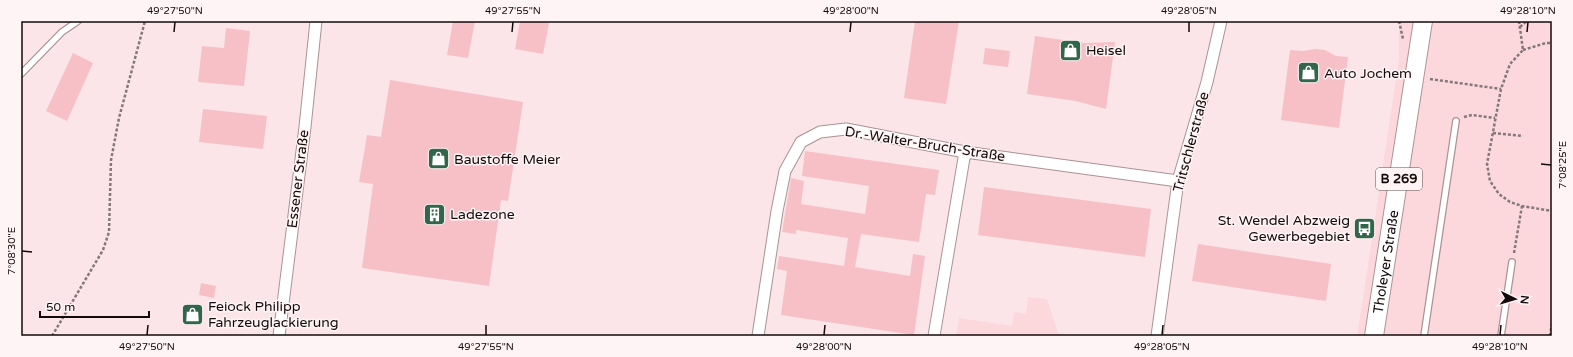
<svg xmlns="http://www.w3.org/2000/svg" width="1573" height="357" viewBox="0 0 1573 357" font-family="'Varela Round',sans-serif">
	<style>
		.built { fill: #fbe5e8 }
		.green { fill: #fcd8dc }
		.building { fill: #f7bfc6 }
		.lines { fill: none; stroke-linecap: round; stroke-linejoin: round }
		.service-casing { stroke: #ab9294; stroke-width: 8 }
		.minor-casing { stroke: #ab9294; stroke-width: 13 }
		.primary-casing { stroke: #ab9294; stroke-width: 20 }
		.path { stroke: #83797a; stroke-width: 2.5; stroke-dasharray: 3 2; stroke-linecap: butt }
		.service { stroke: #fff; stroke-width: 5.5 }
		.minor { stroke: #fff; stroke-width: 11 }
		.primary { stroke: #fff; stroke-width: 18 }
		.ticks { fill: none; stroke: #130a0b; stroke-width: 1.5 }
		.labels { text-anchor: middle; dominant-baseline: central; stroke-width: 3; stroke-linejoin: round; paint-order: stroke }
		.shield { fill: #fff4f5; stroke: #5a5051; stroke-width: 1 }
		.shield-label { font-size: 13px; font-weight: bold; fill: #130a0b }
		.poi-label { font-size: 14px; fill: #130a0b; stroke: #fff4f5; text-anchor: start }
		.street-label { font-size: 14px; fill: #130a0b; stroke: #fff4f5 }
		.neatline { fill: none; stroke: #130a0b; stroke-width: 1.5 }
		.ticks-label { font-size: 10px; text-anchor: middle; fill: #130a0b }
	</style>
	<rect width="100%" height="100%" fill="#fff4f5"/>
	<path class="built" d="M21,21H1400L1399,58L1357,336H21Z"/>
	<path class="green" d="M1399,21H1552V336H1357L1399,58Z
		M1028,297L1047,299L1058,333L1075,336H956L959,318L1012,326L1014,312L1026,314Z"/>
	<path class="building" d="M453,21H475L468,58L447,55Z
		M520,21H538L549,23L543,54L515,49Z
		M915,21H959L946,104L904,98Z
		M226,28L250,31L244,86L198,82L202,46L224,48Z
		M1035,36L1084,43L1115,42L1106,109L1076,101L1027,94Z
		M985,48L1010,51L1008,67L983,64Z
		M1316,49L1325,50L1336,56L1348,57L1339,128L1281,120L1290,50L1303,51Z
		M73,53L93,63L67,121L46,111Z
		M390,80L523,102L508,201L501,200L489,286L362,268L373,184L359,182L367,135L381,137Z
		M203,109L267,116L263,149L199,142Z
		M805,151L939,170L935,195L926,194L919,242L861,234L855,267L910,276L913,254L925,256L914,335L781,315L787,271L777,269L779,256L844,266L848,238L796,230V234L782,232L791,178L804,181L801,204L865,214L869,186L802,176Z
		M984,187L1151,209L1145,257L978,235Z
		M1198,244L1331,264L1326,301L1192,281Z
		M201,283L216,286L214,298L199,295Z"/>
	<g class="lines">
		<defs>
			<path id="service" d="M21,74L62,32L78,21
				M1424,336L1456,121
				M1501,336L1512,262"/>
			<path id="minor" d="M279,336L305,127L316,21
				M758,336L777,211L785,171L801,142L820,132L846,129L965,152L1178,181
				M934,336L965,152
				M1157,336L1178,181L1207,82L1221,21"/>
			<g id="primary">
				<path id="s1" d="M1374,336L1423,21"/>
			</g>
		</defs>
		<use href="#service" class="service-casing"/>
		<use href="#minor" class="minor-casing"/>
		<use href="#primary" class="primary-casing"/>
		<path class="path" d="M1399,21L1403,39
			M1519,21L1523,50L1510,64L1501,89L1487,164L1490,181L1499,194L1510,202L1522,206L1552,211
			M1520,27L1527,21
			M1523,50L1546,43H1552
			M1430,79L1501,89
			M1464,117L1472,115L1495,118
			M1493,133L1523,136
			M1514,253L1522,206
			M52,336L103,250L109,232L111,160L119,118L145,21
			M1550,336L1552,323"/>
		<use href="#service" class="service"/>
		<use href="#minor" class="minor"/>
		<use href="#primary" class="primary"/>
	</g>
	<path class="ticks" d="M174,32L175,22M512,32L513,22M850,32L851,22M1189,32V22M1527,32L1528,22M1541,164L1551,165M22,251L32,252M147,335L148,325M486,335V325M824,335L825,325M1162,335L1163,325M1500,335L1501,325"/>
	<defs>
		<symbol id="shop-square" viewBox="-11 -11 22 22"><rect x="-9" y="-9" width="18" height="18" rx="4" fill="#31664b" stroke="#fff4f5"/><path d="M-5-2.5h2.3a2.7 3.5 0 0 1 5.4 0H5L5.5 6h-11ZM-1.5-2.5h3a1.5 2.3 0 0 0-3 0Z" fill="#fff"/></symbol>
		<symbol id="building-square" viewBox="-11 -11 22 22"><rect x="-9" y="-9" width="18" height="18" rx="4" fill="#31664b" stroke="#fff4f5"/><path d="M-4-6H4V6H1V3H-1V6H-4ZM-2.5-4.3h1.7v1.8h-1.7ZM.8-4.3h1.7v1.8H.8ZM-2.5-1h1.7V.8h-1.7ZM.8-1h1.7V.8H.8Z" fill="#fff"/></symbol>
		<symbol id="bus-square" viewBox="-11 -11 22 22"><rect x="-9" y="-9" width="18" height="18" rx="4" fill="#31664b" stroke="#fff4f5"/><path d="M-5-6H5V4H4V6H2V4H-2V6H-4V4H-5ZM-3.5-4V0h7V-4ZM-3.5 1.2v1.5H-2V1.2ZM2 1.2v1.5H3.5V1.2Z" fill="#fff"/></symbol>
	</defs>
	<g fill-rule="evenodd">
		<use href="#shop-square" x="1058" y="38" width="25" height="25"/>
		<use href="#shop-square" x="1296" y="60" width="25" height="25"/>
		<use href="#shop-square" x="426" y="146" width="25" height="25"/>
		<use href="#building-square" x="422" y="202" width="25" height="25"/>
		<use href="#bus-square" x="1352" y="216" width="25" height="25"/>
		<use href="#shop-square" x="180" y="302" width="25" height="25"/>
	</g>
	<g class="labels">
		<rect class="shield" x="1376" y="168" width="46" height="22" rx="3"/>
		<g class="shield-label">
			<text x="1399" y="179">B 269</text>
		</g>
		<g class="poi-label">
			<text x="1086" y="50">Heisel</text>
			<text x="1324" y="73">Auto Jochem</text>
			<text x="454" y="159">Baustoffe Meier</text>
			<text x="450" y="214">Ladezone</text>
			<text x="1350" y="220" text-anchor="end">St. Wendel Abzweig<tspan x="1350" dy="16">Gewerbegebiet</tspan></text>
			<text x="208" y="306">Feiock Philipp<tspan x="208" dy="16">Fahrzeuglackierung</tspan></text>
		</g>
		<g class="street-label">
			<text transform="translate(1191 142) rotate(-75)">Tritschlerstraße</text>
			<text transform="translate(925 144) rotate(9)">Dr.-Walter-Bruch-Straße</text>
			<text transform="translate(298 179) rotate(-83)">Essener Straße</text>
			<text stroke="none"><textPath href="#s1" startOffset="75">Tholeyer Straße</textPath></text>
		</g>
	</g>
	<rect width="1573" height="357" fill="none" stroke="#fff4f5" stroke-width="44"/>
	<g transform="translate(1515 299) rotate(95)" stroke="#fff4f5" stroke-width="3" paint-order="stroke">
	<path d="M0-3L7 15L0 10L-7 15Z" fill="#130a0b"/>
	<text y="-6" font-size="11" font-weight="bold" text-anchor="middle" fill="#130a0b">N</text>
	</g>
	<path d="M40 311v6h109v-6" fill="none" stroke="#130a0b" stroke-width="2"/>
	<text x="46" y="311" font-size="12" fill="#130a0b" stroke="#fff4f5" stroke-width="3" paint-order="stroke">50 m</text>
	<rect x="22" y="22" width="1529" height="313" class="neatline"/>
	<g class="ticks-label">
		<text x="175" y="14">49°27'50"N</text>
		<text x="513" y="14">49°27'55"N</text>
		<text x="851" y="14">49°28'00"N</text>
		<text x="1189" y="14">49°28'05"N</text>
		<text x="1528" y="14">49°28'10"N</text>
		<text transform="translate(1562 165) rotate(-90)" y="4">7°08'25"E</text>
		<text transform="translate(11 251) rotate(-90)" y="4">7°08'30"E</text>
		<text x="147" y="350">49°27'50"N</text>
		<text x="486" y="350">49°27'55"N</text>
		<text x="824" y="350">49°28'00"N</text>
		<text x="1162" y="350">49°28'05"N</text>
		<text x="1500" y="350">49°28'10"N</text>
	</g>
</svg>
